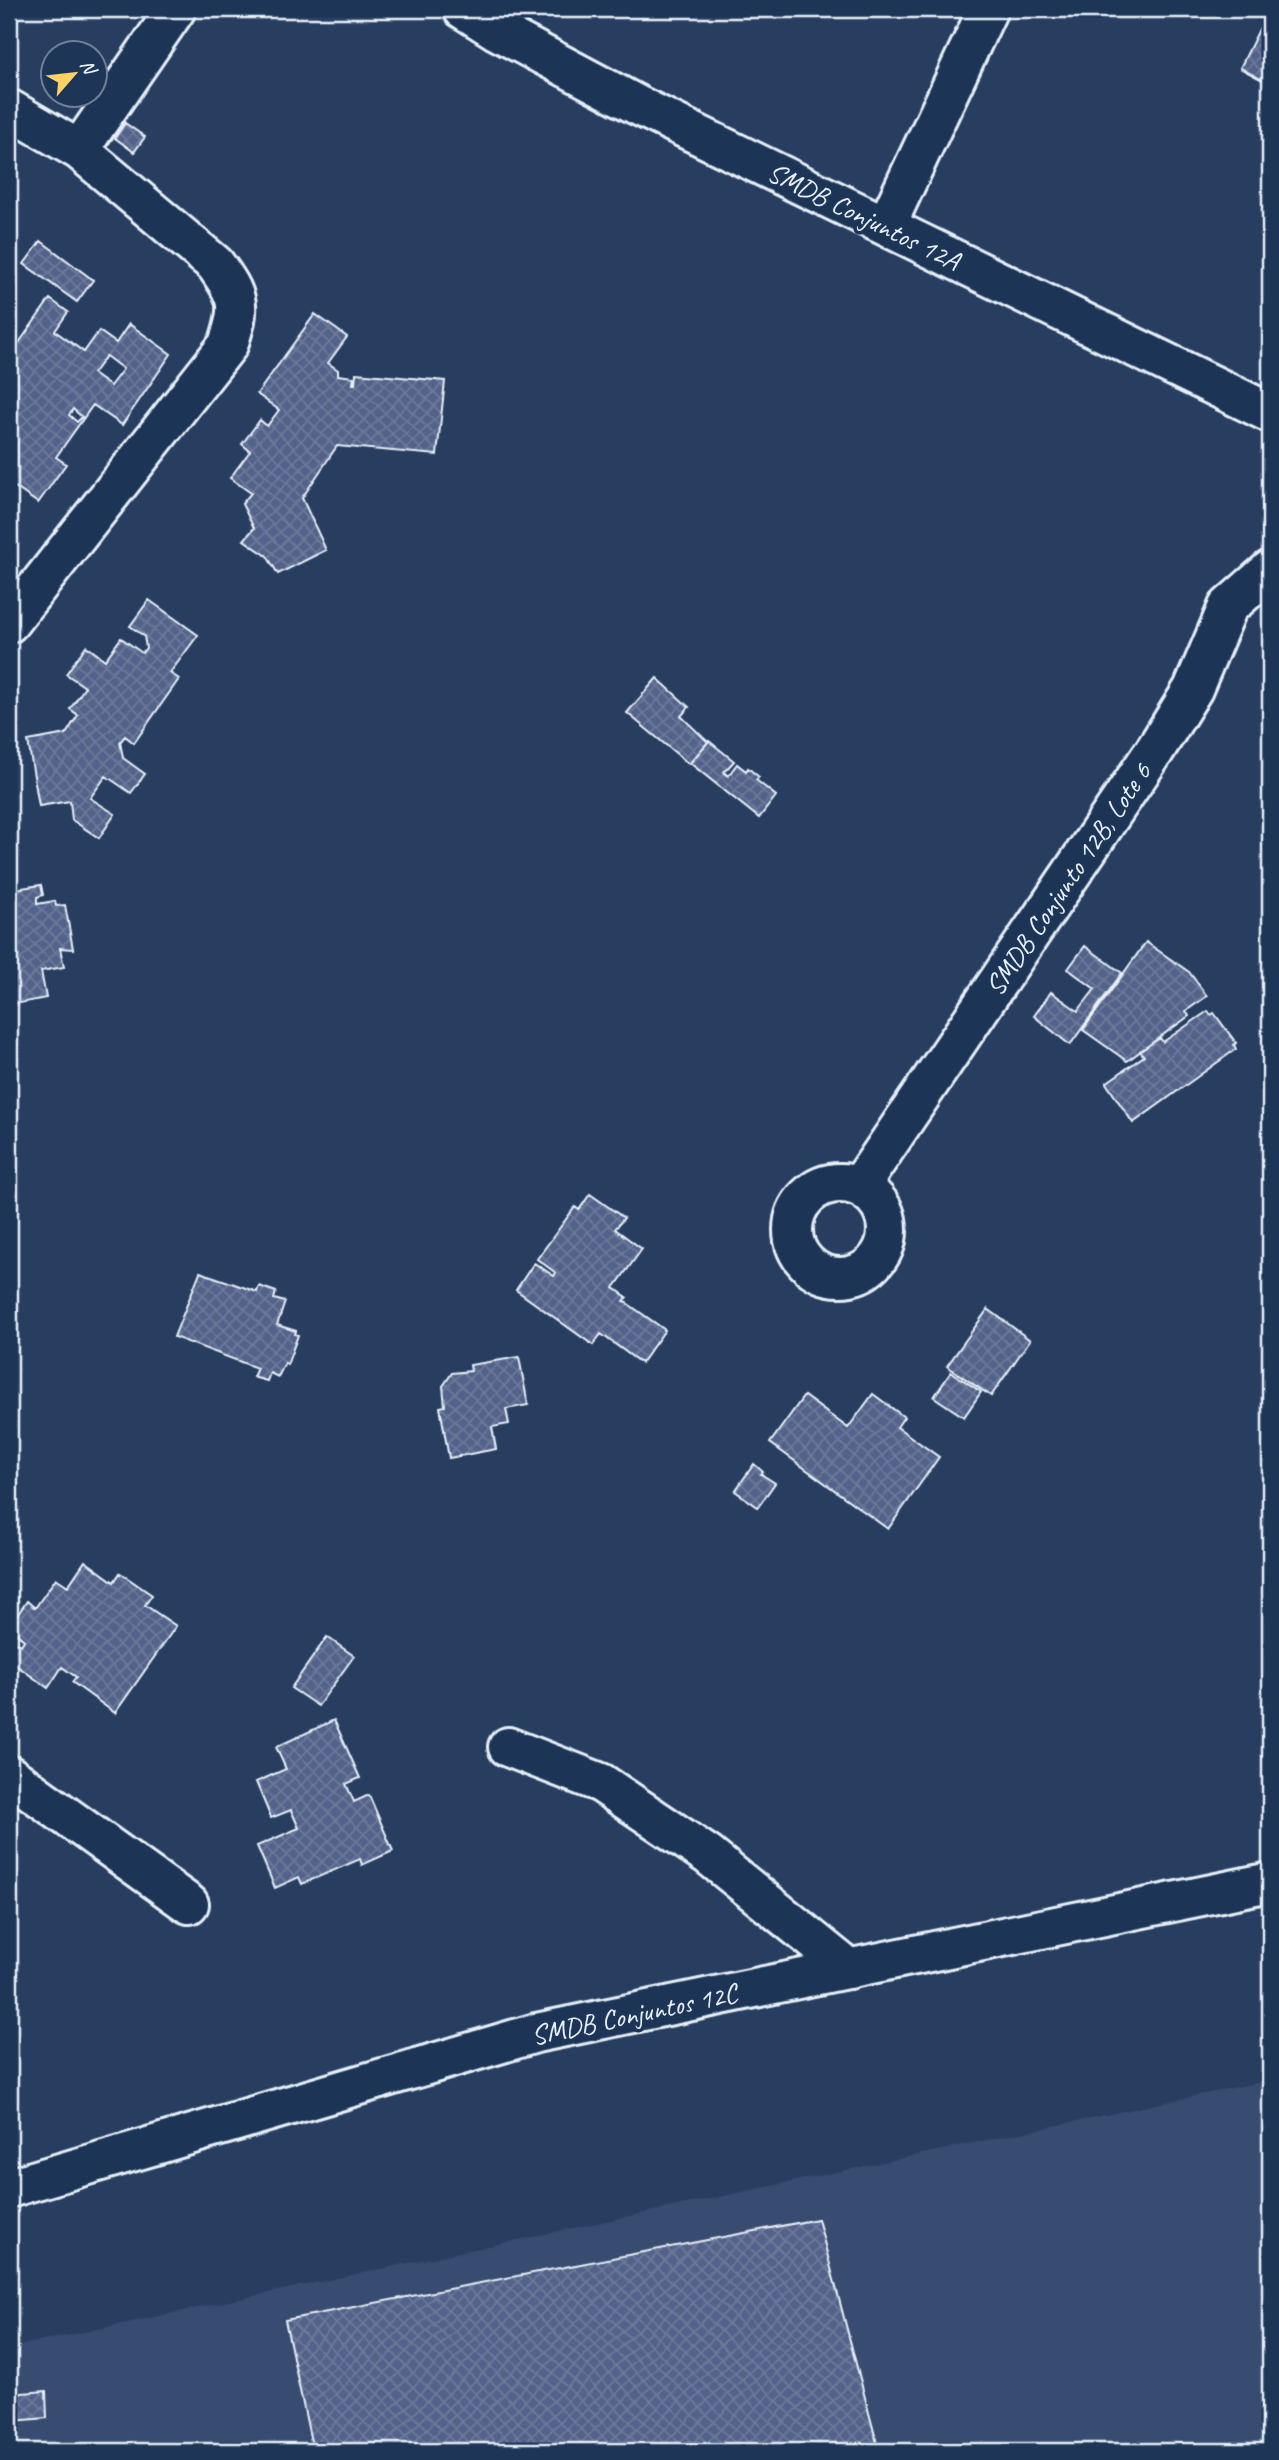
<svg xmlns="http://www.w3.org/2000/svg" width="1279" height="2460" viewBox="0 0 1279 2460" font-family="Caveat,sans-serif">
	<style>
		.built { fill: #394c70 }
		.building { fill: url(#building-cross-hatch); stroke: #e8f1f8; stroke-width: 2; fill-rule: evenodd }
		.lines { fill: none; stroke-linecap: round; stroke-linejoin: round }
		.minor-casing { stroke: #e8f1f8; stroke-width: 44 }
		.minor { stroke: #1d3557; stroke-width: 38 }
		.labels { text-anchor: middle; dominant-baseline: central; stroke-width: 7; stroke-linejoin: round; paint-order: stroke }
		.street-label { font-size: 28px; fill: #e8f1f8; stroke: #1d3557 }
	</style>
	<defs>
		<pattern id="building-cross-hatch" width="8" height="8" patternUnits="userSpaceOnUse" patternTransform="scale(1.75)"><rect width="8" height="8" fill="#53628a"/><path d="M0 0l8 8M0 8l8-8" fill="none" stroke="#6c799b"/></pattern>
	</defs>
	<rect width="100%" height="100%" fill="#283e61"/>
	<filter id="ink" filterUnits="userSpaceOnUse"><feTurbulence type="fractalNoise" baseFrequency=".0143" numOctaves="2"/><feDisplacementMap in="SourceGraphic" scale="14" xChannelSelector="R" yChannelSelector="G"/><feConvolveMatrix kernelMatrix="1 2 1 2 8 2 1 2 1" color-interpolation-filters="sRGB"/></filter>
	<g filter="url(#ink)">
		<path class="built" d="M1270,2080V2451H9V2348Z"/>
		<path class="building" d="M1269,9H1270V84L1240,68Z
			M52,73V92L44,85Z
			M55,94H78L70,106Z
			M125,123L145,137L134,152L115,138Z
			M41,241L93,280L77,302L24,264Z
			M50,299L68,312L55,331L84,352L99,331L116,343L129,324L171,354L122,425L93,405L56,457L66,464L38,503L9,483V357ZM106,356L123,369L110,386L93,374ZM73,409L82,417L77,422L69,415Z
			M315,314L347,337L328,363L338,370V375L354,377L353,384H355L356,373L445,381L437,455L337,446L302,498L326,550L278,574L267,556L244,540L254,528L242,504L251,493L230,478L250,451L242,444L260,420L267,426L279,410L257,394Z
			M149,600L198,635L170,673L179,679L134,743L125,736L120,742L123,758L145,774L131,793L106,776L90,798L115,814L99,838L72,820L70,801L39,806L28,741L66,734L78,715L70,709L85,687L66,674L86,646L105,660L121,638L142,653L146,648L144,636L130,626Z
			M657,678L689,707L681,716L708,742L689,764L627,713Z
			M709,741L734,761L724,772L728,776L737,764L746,771L748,768L759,777L756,780L776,796L759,818L690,763Z
			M41,885L43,895L37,897V904L55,901L56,906L65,905L73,949L60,948L64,967L41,971L46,998L9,1005V890Z
			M1146,942L1189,972L1207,996L1186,1011L1189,1016L1127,1061L1083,1030Z
			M1085,946L1122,973L1070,1045L1034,1016L1051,992L1078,1011L1095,989L1068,969Z
			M1208,1011L1211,1015L1214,1013L1236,1043L1234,1045L1236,1049L1133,1123L1106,1083L1144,1056L1140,1051L1160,1038L1163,1042Z
			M590,1194L624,1218L615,1229L642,1249L614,1288L627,1297L624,1301L665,1330L641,1363L601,1334L593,1345L516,1290L534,1263L554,1276L556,1273L537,1259L575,1207L579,1210Z
			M200,1272L257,1292L259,1286L276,1292L274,1299L285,1302L277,1325L296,1331L295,1334L298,1335L287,1365L285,1363L278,1377L270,1373L267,1381L256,1378L253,1377L257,1368L174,1337Z
			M988,1309L1030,1340L991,1396L947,1366Z
			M519,1357L528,1405L506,1409L509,1424L492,1427L496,1449L449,1458L440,1407L445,1406L443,1386L452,1373L471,1371L470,1365Z
			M951,1372L981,1392L964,1417L934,1397Z
			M873,1394L904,1417L897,1427L939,1457L888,1529L770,1443L804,1396L848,1428Z
			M754,1464L763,1472L761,1474L775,1483L758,1507L735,1491Z
			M85,1561L114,1582L120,1573L152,1595L145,1605L176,1626L115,1713L72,1682L76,1677L62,1667L48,1688L9,1660V1650L15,1642L21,1645L24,1640L9,1627L27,1601L35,1608L56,1578L68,1586Z
			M327,1637L354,1656L318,1706L291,1688Z
			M334,1720L360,1778L346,1784L354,1802L369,1795L393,1851L362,1865L360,1859L302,1884L299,1877L275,1888L257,1846L299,1828L291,1810L271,1818L256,1782L286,1769L276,1747Z
			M818,2219L879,2451H313L285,2320Z
			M46,2391L47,2418L13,2421L10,2394Z"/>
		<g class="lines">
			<defs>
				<path id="minor" d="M463,9L496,30L637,105L1270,413
					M9,109L79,150L215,264C240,298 241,306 228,345L9,623
					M79,150L176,9
					M886,226L988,9
					M793 1230a47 47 0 1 1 94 0a47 47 0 1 1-94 0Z
					M859,1187L1155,750L1193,689L1228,607L1270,570
					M508,1747L601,1783L708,1855L849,1969
					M9,1775L189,1904
					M9,2188L536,2033L1270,1882"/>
			</defs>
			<use href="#minor" class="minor-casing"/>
			<use href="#minor" class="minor"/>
		</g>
	</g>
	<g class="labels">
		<g class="street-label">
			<text transform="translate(864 216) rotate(26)">SMDB Conjuntos 12A</text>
			<text transform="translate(1068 879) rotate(-56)">SMDB Conjunto 12B, Lote 6</text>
			<text transform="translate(634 2014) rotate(-12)">SMDB Conjuntos 12C</text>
		</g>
	</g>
	<rect width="1279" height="2460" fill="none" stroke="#1d3557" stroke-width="35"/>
	<rect x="18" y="18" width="1244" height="2425" fill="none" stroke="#e8f1f8" stroke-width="2.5" filter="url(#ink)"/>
	<g transform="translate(74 74) rotate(62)"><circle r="33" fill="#1d3557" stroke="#6e8097" stroke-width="2"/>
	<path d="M0-5L12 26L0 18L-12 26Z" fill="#ffd166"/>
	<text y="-10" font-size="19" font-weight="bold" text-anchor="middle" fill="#e8f1f8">N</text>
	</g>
</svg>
